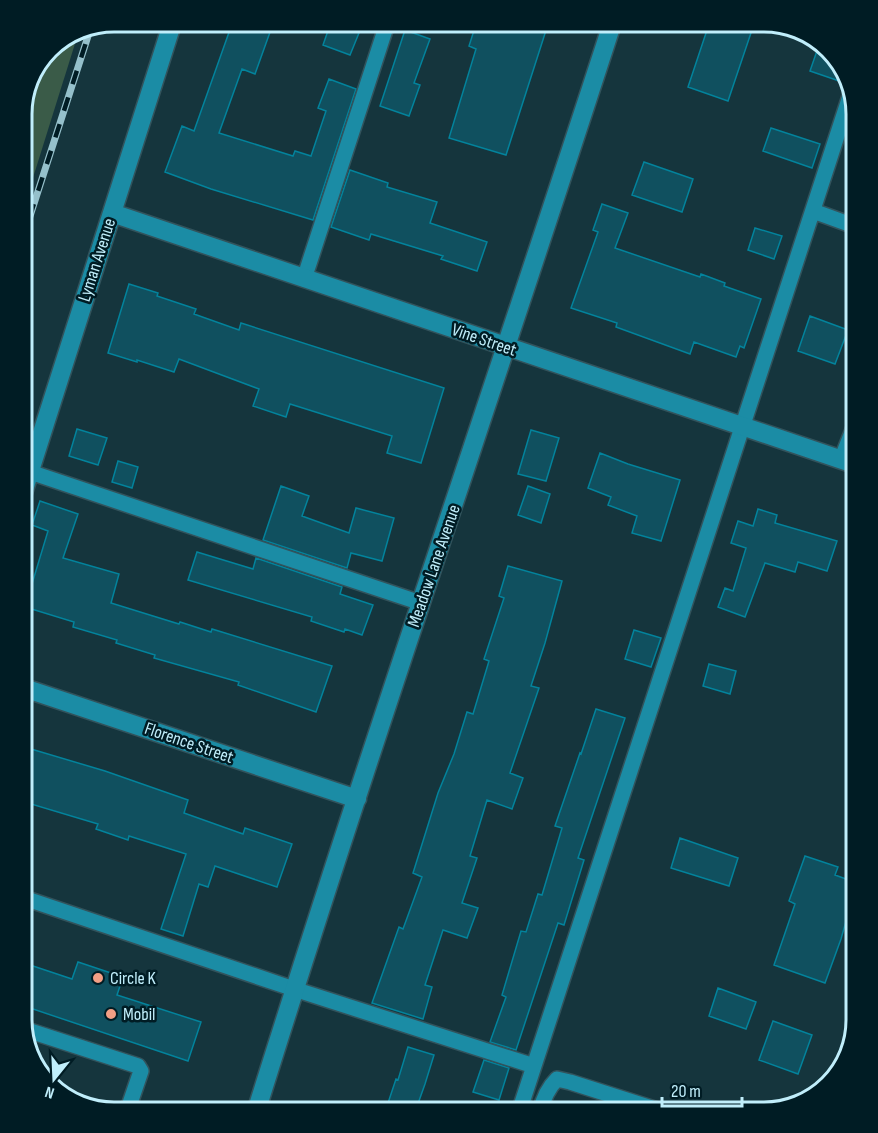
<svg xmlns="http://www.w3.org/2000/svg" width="878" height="1133" viewBox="0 0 878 1133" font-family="'Sofia Sans Condensed',sans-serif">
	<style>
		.green { fill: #3a5b48 }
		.building { fill: #10505f; stroke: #03839c; stroke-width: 1.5 }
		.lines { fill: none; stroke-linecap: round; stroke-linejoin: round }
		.lane-casing { stroke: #32535c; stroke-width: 18 }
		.street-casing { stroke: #32535c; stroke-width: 21 }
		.lane { stroke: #1b8ca5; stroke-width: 15 }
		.street { stroke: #1b8ca5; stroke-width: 18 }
		.rail-casing { stroke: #95c0cb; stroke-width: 7 }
		.rail { stroke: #001c24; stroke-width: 4.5; stroke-dasharray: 14; stroke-linecap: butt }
		.poi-dot { fill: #f39f85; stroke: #001c24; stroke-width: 2 }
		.labels { text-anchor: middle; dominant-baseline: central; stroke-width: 5; stroke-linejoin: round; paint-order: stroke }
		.street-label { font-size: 18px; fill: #c0eefb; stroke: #001c24 }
		.poi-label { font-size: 18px; fill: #c0eefb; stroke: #001c24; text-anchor: start }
		.rim { fill: none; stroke: #c0eefb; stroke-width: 3 }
	</style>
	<rect width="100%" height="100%" fill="#15353d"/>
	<path class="green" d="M78,34L21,216V107L52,44Z"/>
	<path class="building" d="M233,21H274L255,74L242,69L219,133L293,156L295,151L311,156L326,111L318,108L329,79L356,89L313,220L211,189L165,172L182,126L194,131Z
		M477,21H549L506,155L449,138L476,49L469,46Z
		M710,21H755L728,101L688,87Z
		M331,22L359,33L350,55L323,45Z
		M405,30L430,39L414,83L420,85L409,116L380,106Z
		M820,42L842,62L848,84L810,71Z
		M771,128L820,144L812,168L763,151Z
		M644,162L693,179L682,212L632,195Z
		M350,170L388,183L387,187L437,202L430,223L487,242L477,271L441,259L443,256L371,234L369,240L331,227Z
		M602,204L628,213L615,248L700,277L701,274L725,283L724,286L761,299L744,348L740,346L736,357L694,342L690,354L616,327L617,323L571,308L598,232L593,230Z
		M755,228L782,236L774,259L748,250Z
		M129,284L158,293L157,296L196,309L194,314L239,330L241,323L444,388L421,463L387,453L392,436L290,404L286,417L253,406L259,389L179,359L174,372L137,360V362L108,353Z
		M810,316L848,330L835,364L798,351Z
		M77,429L107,438L98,465L69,456Z
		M531,430L559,438L546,481L518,474Z
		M600,453L628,464L680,480L661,541L632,533L637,516L608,505L611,497L588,488Z
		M118,461L138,467L132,488L112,482Z
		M281,486L309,496L302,516L349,533L356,508L394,518L382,561L351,553L347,568L263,540Z
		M528,486L550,494L541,523L518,515Z
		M40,501L78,514L63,558L119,574L111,603L179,624L180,622L211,632L212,629L332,666L316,712L238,685L239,682L154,658L155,655L116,643L117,640L73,627L74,622L25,607L48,531L32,525Z
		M758,509L777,515L775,523L837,541L827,571L798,562L795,572L765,563L745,617L718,607L725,588L733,591L746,548L731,543L738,521L753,526Z
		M197,552L253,569L256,558L342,587L340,594L373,605L362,635L345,629L344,632L311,621L312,617L188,580Z
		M508,566L562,581L545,643L531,686L539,688L510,773L523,778L512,809L487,800L470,856L477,858L462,903L478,908L467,938L443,930L425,985L432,987L423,1019L372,1003L399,927L403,929L422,877L413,873L438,793L454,754L467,712L473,714L489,661L484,659L504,598L499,596Z
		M634,630L661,638L651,667L625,659Z
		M709,664L736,671L730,694L703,686Z
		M596,709L625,718L578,858L584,860L564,925L558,923L516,1050L490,1042L506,997L502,995L521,931L526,932L538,894L542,895L562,828L555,826L580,753L581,754Z
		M21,746L105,771L188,800L184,813L243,834L245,828L292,844L277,887L215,866L208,887L199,884L183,936L161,929L186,854L129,836L128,840L96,829L98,824L21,801Z
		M680,838L738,858L729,886L671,868Z
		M805,856L838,867L835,875L857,883L841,939L825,983L774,965L795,904L789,901Z
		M21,962L72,979L78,962L123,977L117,995L201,1022L188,1061L21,1005Z
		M718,988L756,1002L746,1029L709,1016Z
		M773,1021L812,1035L798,1074L759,1060Z
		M408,1047L434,1055L425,1084L415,1112H385L396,1079L398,1080Z
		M484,1060L509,1068L499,1100L473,1092Z"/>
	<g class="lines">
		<defs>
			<path id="lane" d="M813,211L857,227
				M304,279L388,21
				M841,460L857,420
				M30,472L421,603
				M21,897L294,989L534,1066
				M25,1032L27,1030L138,1066L141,1071L127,1112
				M519,1112L851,93
				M540,1112C543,1099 547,1089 557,1079L570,1082L664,1112"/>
			<path id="street" d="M112,213L857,465
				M21,499L173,21
				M21,687L357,799
				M256,1112C370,747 495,385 613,21"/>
		</defs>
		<use href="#lane" class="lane-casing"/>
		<use href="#street" class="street-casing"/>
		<use href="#lane" class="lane"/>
		<use href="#street" class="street"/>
		<defs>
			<path id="rail" d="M21,244L90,30"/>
		</defs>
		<use href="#rail" class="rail-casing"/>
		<use href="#rail" class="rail"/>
	</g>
	<g class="poi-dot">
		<circle cx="98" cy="978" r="6"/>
		<circle cx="111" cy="1014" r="6"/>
	</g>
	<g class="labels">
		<g class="street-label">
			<text transform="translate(97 260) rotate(-72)">Lyman Avenue</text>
			<text transform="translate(484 340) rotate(19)">Vine Street</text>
			<text transform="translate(434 566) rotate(-71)">Meadow Lane Avenue</text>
			<text transform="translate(189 743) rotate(19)">Florence Street</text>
		</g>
		<g class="poi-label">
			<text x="110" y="978">Circle K</text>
			<text x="123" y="1014">Mobil</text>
		</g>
	</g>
	<path d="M0 0H878V1133H0ZM114 32H764A82 82 0 0 1 846 114V1020A82 82 0 0 1 764 1102H114A82 82 0 0 1 32 1020V114A82 82 0 0 1 114 32Z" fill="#001c24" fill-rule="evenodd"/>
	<path class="rim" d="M114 32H764A82 82 0 0 1 846 114V1020A82 82 0 0 1 764 1102H114A82 82 0 0 1 32 1020V114A82 82 0 0 1 114 32Z"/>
	<g transform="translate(54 1079) rotate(198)" stroke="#001c24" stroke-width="4.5" paint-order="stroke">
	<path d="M0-4.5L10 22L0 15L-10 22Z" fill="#c0eefb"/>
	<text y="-9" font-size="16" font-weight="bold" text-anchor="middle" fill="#c0eefb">N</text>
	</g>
	<path d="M662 1097v9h80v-9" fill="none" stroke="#c0eefb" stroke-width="3"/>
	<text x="671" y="1097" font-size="18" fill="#c0eefb" stroke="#001c24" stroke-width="4.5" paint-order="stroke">20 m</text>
</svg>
